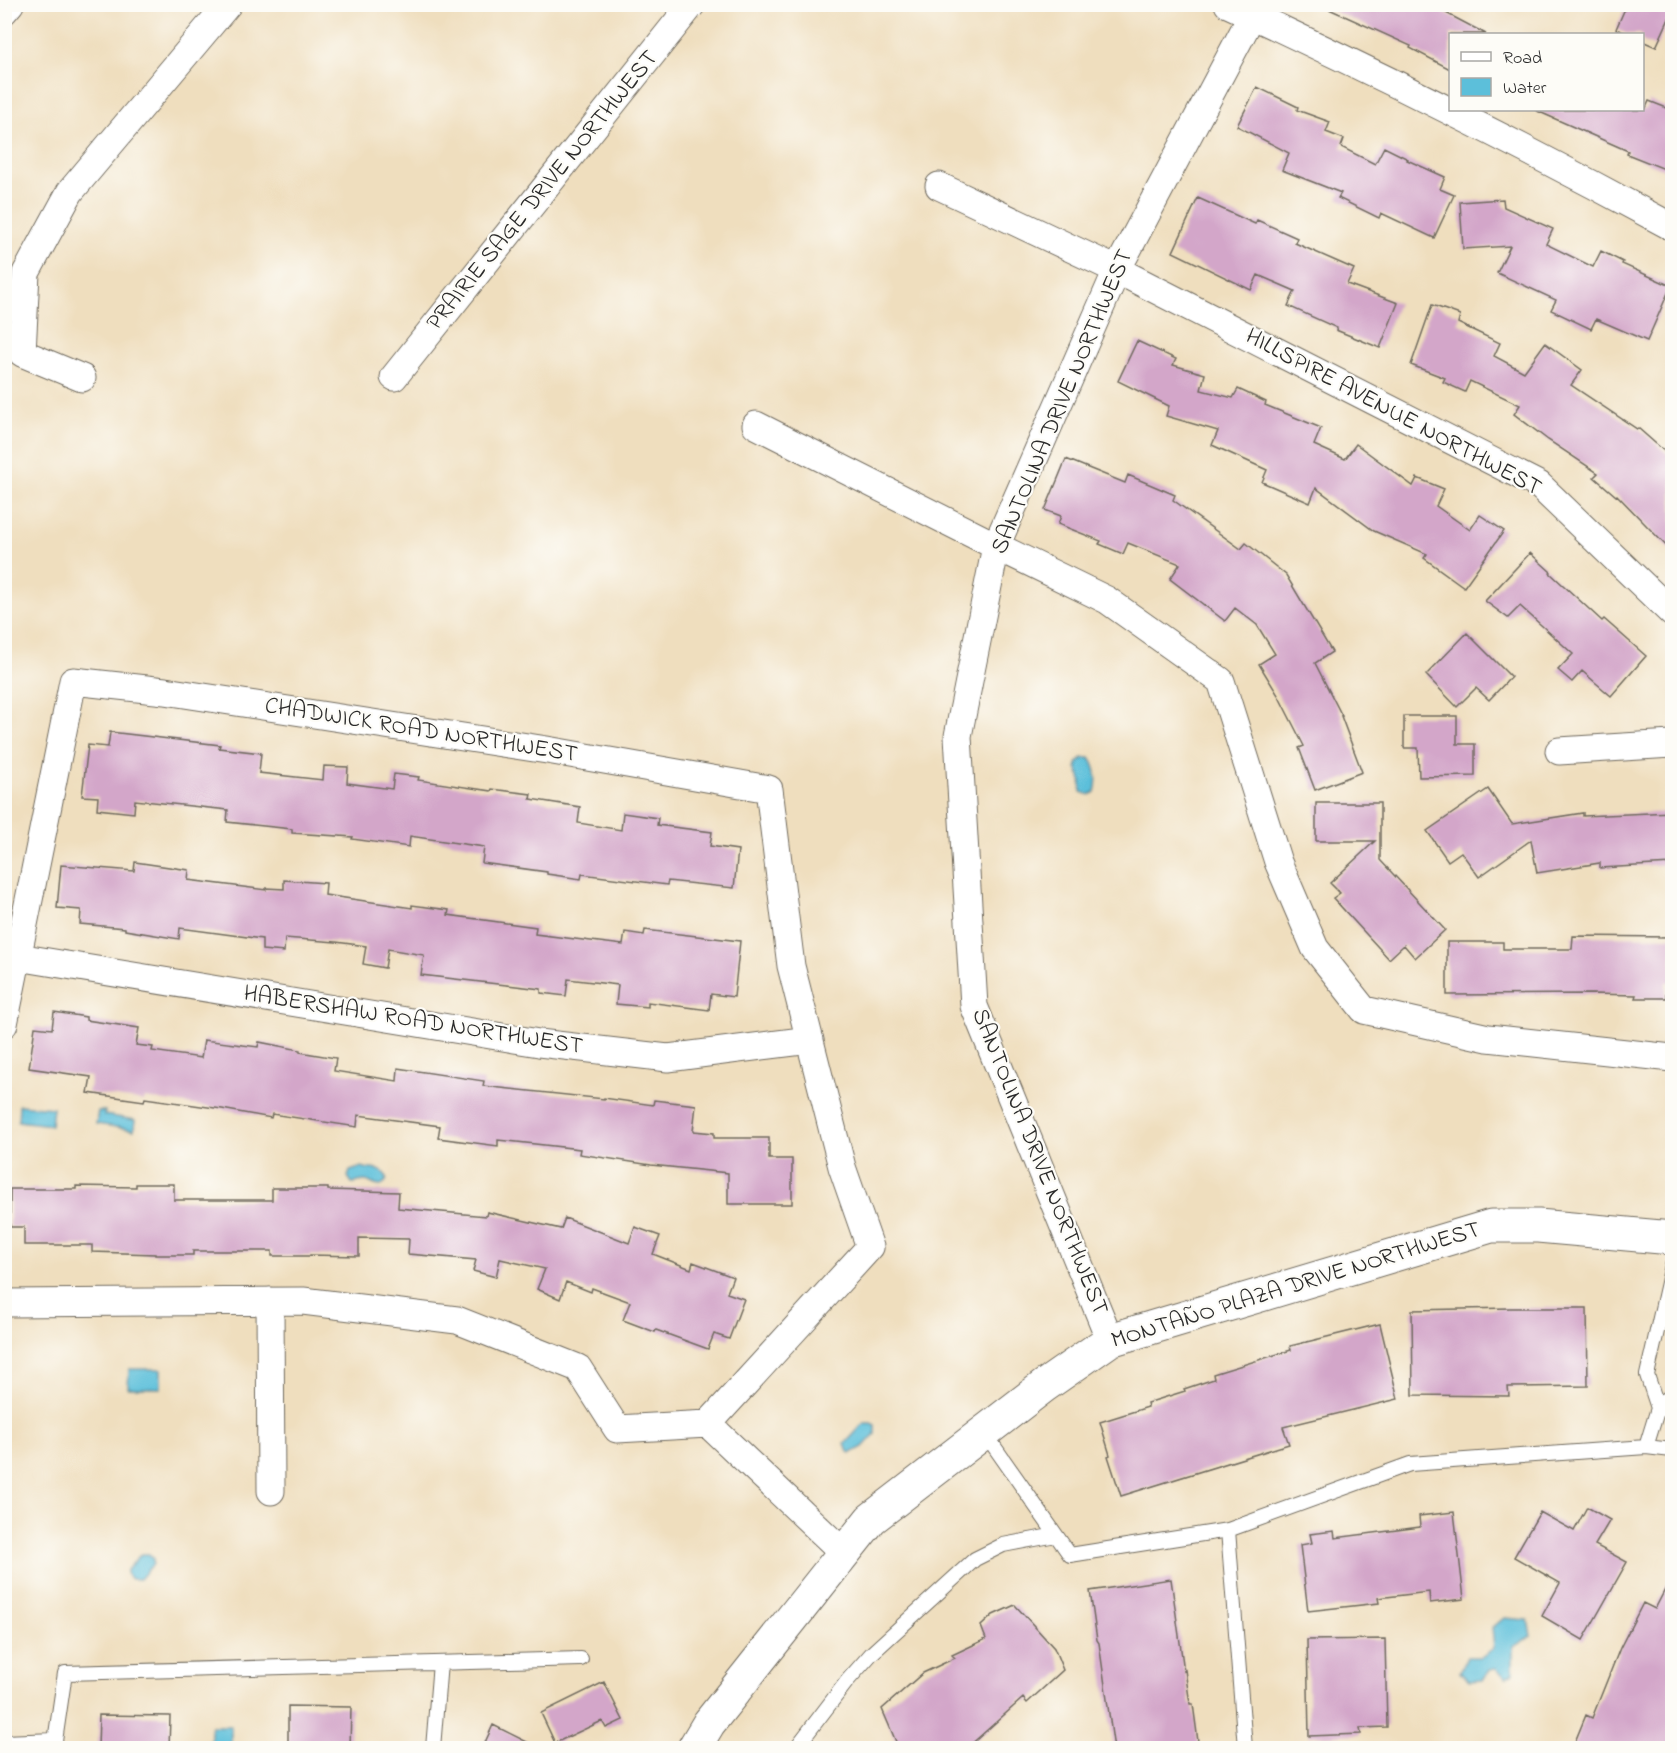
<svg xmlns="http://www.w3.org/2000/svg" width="1677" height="1753" viewBox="0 0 1677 1753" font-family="'Indie Flower',sans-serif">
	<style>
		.water { fill: #5cbfda; stroke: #447582; stroke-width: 1.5 }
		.building { fill: #d3a6c9 }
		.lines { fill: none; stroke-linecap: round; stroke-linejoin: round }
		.service-casing { stroke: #706a5e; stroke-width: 16 }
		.minor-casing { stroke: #706a5e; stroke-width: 29 }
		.tertiary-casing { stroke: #706a5e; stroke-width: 35 }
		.service { stroke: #fff; stroke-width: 14 }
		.minor { stroke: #fff; stroke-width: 27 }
		.tertiary { stroke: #fff; stroke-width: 33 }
		.labels { text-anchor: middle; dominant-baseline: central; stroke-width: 4.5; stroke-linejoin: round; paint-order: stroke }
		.street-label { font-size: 24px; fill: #2b2b2b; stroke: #fdfcf7 }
	</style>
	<rect width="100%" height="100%" fill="#fdfcf7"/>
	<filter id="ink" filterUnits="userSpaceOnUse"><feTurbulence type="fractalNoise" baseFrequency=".0167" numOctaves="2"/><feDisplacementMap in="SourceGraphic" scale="12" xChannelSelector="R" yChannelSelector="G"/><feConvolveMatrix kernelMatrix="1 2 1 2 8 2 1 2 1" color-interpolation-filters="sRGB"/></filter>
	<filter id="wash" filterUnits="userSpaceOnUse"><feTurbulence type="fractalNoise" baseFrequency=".008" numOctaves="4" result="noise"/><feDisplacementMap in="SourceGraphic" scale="24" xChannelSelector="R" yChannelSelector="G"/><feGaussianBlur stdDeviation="1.35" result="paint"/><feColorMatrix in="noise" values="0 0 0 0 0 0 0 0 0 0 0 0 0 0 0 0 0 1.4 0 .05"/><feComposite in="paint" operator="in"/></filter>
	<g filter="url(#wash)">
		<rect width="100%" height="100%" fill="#efdebe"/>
		<path class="water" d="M1084,758H1090C1097,768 1098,781 1095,792L1090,795L1081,792C1081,788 1081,784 1081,781C1080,770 1070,766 1084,758Z
			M19,1105L53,1108L51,1125L18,1121Z
			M98,1111H105L104,1115L135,1120L134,1130L96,1124Z
			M362,1167C373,1172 379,1165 387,1177L386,1181L381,1186C374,1187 371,1181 365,1181C360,1181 357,1183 352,1183L348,1177L350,1171Z
			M129,1369H161V1388H128Z
			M864,1423H871L875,1425V1434L863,1447L852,1453L848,1452L845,1444Z
			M141,1554H149L153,1558V1564L140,1579H131L127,1575V1570Z
			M1504,1618L1528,1620L1531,1636L1513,1647V1673L1506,1677L1496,1669L1489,1670L1483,1680L1468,1681L1460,1672L1467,1657H1481L1494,1648L1492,1628Z
			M211,1726H231V1748H211Z"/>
		<g id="blocks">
			<path class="building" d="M1318,4H1429L1486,34H1450V69L1410,48L1411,46Z
				M1627,4H1672V12L1656,47L1642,41V34H1628L1616,29Z
				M1257,87L1298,107L1297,110L1330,122L1326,132L1344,139L1341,147L1375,164L1384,147L1408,159L1407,160L1445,177L1440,189L1454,195L1434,238L1381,213L1379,218L1338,198L1341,193L1282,170L1289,153L1237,126Z
				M1649,101L1672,110V172L1627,154L1628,151L1535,110H1645Z
				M1198,198L1255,224L1257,220L1297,238L1295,243L1354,269L1347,284L1398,303L1380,348L1336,330L1337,328L1288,306L1295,291L1258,275L1251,290L1173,252Z
				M1503,199L1504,207L1553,229L1546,244L1593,267L1601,251L1623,262L1622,264L1671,286L1647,341L1596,319L1591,329L1551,310L1556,300L1497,273L1510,246L1463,249L1460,202Z
				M1432,305L1460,315L1458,323L1500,343L1494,356L1524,372L1545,343L1582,370L1571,385L1637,429L1638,428L1672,458V552L1617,495L1616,496L1594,477L1598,473L1548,440L1514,414L1520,405L1470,381L1465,392L1443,382L1445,378L1411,365Z
				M1137,341L1176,359L1173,365L1205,374L1201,390L1233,398L1238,389L1266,402L1265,405L1321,428L1314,445L1345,459L1356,444L1413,486L1417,478L1444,489L1436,506L1470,530L1480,515L1504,531L1464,587L1424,558L1427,554L1374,531L1316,488L1310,503L1262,482L1267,470L1212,445L1218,431L1166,416L1169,406L1118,381Z
				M1066,459L1125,483L1128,475L1175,495L1173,500L1241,549L1246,543L1286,575L1332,652L1315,663L1342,716H1341L1362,772L1315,790L1299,748L1304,746L1278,695L1259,664L1275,654L1257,625L1235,608L1225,621L1170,579L1180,564L1128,543L1123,554L1099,544L1101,541L1058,524L1061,516L1045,510Z
				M1530,553L1551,572L1550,573L1602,621L1604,619L1646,656L1611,696L1582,671L1572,682L1558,670L1573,654L1520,606L1508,618L1485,601Z
				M1467,633L1511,677L1489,700L1476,688L1457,707L1426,675Z
				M1404,716H1457V744H1475V776L1419,777L1418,748H1404Z
				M110,732L220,745L219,748L261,753L259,773L323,780L324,766L348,767L347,783L392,789L394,774L419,777L418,780L491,791L492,789L531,794L530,799L580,807L578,823L621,830L623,813L658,818L657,825L712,832L710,846L738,850L734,888L668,881L667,885L582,874L581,879L547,874V872L482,863L484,847L410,836L409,847L352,839L353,837L292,833V829L227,822L228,810L135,800L134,813L97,809L98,797L82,796L88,745L108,747Z
				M1488,789L1512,824L1583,813V816L1672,812V864L1600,868V863L1537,873L1531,840L1479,877L1461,852L1448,861L1427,831Z
				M1316,803H1380V860L1445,930L1415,958L1404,945L1389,959L1333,898L1340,893L1330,883L1375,841H1316Z
				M135,862L189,870L188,880L266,890V888L284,889V880L326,883L325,895L412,908V905L449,910L448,915L536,927L535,934L623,945L625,932L644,935L645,930L740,941L734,997L711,994L709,1010L648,1002V1007L616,1004L618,985L568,979L566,996L541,993V989L421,975L424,955L388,949L385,968L363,964L366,946L336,942L285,938L284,952L262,950V939L180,928L179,939L125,930V928L80,924L81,910L57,908L61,865L134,871Z
				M1573,936L1672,937V982H1666V998H1635L1636,995L1591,994L1447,995V942H1503V949H1572Z
				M54,1012L86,1017V1020L139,1028L136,1045L153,1047L152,1051L201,1058L204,1040L258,1047L259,1042L300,1050V1052L336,1058L334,1071L397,1081L398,1068L484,1081L483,1086L604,1099V1098L653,1105L654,1100L696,1105L693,1131L714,1133V1138H769V1159H792V1204H728V1173L651,1165L579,1154L580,1149L498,1140V1146L438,1138L440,1126L358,1115L357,1127L272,1114L271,1118L222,1109L145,1098L144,1101L88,1093L91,1077L29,1068L35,1027L52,1029Z
				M136,1184H174V1200H272V1188H328V1190L399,1192L398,1208L486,1216L487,1212L561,1229L565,1218L629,1243L635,1227L660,1236L653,1254L691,1269L693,1262L733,1277L727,1293L744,1299L729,1339L714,1334L708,1349L656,1330L655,1332L623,1320L630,1302L592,1288L591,1292L566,1282L560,1299L537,1289L545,1269L500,1259L496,1277L473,1271L476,1260L408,1254L409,1239L359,1238V1256L310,1255V1256H272V1251H193V1255H155V1254L92,1252V1245H24V1227H10V1189H76V1186L136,1187Z
				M1511,1308H1587L1588,1386L1508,1387L1509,1396L1413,1395L1412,1310Z
				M1380,1324L1398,1399L1283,1427L1289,1444L1121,1496L1108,1456L1110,1455L1100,1422L1148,1407L1147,1403L1185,1391L1184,1389L1214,1379L1213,1374L1291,1350L1290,1346Z
				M1587,1507L1610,1520L1595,1545L1627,1562L1583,1640L1542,1616L1560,1583L1514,1557L1540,1512L1574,1531Z
				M1454,1512L1464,1599L1430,1603L1429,1592L1378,1598L1379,1603L1308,1611L1300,1545L1312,1543L1310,1534L1334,1531L1335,1538L1420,1527L1419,1516Z
				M1672,1576V1749H1572L1586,1715L1592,1718L1620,1648L1643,1603L1655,1609Z
				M1171,1579L1184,1671L1185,1670L1190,1704H1193L1199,1749H1114L1099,1643L1097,1640L1090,1591Z
				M1015,1605L1054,1648L1063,1670L1027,1703L1023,1698L968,1747L964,1749H902L897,1744L882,1709L923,1673L955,1658L952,1655L986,1639L981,1626L993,1615Z
				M1385,1639L1387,1727L1360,1728L1361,1734L1309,1736L1307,1640Z
				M604,1682L623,1720L606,1728L602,1721L555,1743L541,1713Z
				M288,1706L351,1707L350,1749H288Z
				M99,1715L170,1716L169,1749H98Z
				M493,1725L541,1749H482Z"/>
		</g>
	</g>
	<g filter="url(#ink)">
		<use href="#blocks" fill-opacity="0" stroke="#706a5e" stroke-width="1.5"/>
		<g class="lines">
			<defs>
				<path id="service" d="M1672,1394L1658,1408L1646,1447L1672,1450
					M1658,1408L1647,1375L1672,1265
					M984,1432L1070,1555L1228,1530L1245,1748
					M1228,1530L1410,1464L1646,1447
					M4,1742L55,1740
					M54,1748L65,1673L581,1659
					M433,1748L440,1663
					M796,1748L848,1680L872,1653L975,1559L1003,1545L1056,1535"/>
				<path id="minor" d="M1228,4C1379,74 1527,148 1672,227
					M4,11L10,4
					M939,186L1117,270L1539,485L1672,613
					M394,377L692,4
					M82,378L22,353L26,273L70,192L228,4
					M756,425L996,546L1107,600L1221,681L1278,862L1315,948L1364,1010L1488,1038L1672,1058
					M1559,751L1672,744
					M18,957L539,1043L668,1058L810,1040
					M4,1024L73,681L165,691L547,750L769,789L791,966L842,1167L870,1247L708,1424
					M270,1301L271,1491
					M4,1303L303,1301L457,1320L578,1368L617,1429L708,1424L844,1553
					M1110,1340L974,1006L958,736L996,546L1117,270L1258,4"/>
				<path id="tertiary" d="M694,1748L709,1723L871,1519L1044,1386L1110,1340L1491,1226H1538L1672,1238"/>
			</defs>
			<use href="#service" class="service-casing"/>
			<use href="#minor" class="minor-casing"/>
			<use href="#tertiary" class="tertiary-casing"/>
			<use href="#service" class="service"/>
			<use href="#minor" class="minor"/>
			<use href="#tertiary" class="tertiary"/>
		</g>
	</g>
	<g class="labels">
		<g class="street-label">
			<text transform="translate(543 191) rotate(-51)">PRAIRIE SAGE DRIVE NORTHWEST</text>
			<text transform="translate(1063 402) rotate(-67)">SANTOLINA DRIVE NORTHWEST</text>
			<text transform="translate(1393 413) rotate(28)">HILLSPIRE AVENUE NORTHWEST</text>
			<text transform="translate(421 731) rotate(9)">CHADWICK ROAD NORTHWEST</text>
			<text transform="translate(413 1021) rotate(9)">HABERSHAW ROAD NORTHWEST</text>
			<text transform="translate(1039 1162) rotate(68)">SANTOLINA DRIVE NORTHWEST</text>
			<text transform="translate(1296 1286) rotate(-17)">MONTAÑO PLAZA DRIVE NORTHWEST</text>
		</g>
	</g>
	<rect width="1677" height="1753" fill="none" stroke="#fdfcf7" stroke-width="24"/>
	<rect x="1449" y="33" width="195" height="78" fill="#fdfcf7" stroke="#a9a8a5" stroke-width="1.5"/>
	<rect x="1461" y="52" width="30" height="9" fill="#ffffff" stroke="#a9a8a5" stroke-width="1.5"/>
	<text x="1503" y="63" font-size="18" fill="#2b2b2b">Road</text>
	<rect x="1461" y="78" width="30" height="18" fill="#5cbfda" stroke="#a9a8a5" stroke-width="1.5"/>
	<text x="1503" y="93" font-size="18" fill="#2b2b2b">Water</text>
</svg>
